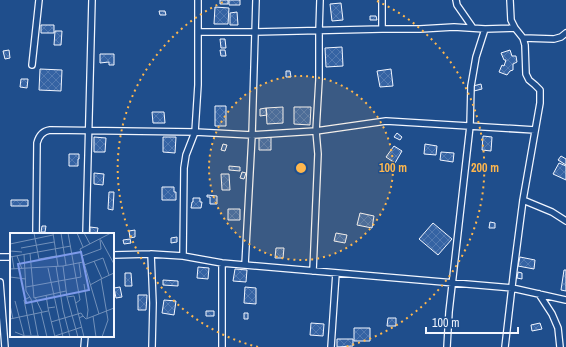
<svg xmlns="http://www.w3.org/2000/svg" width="566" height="347" viewBox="0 0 566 347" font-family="'Archivo Narrow',sans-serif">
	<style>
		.building { fill: url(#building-cross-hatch); stroke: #f2f6ff }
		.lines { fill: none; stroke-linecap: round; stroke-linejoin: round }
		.minor-casing { stroke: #f2f6ff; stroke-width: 8 }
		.minor { stroke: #1f4e8c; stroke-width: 5.5 }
		.ring { fill: none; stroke: #ffb74d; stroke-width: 2; stroke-dasharray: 2 4 }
		.inset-road { fill: none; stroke: #7391ba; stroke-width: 1 }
		.view { fill: #7d9aea; fill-opacity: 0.15; stroke: #7d9aea; stroke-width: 2 }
		.inset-edge { fill: none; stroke: #f2f6ff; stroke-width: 2 }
		.centre { fill: #ffb74d; stroke: #1f4e8c; stroke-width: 2 }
		.ring-label { font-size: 12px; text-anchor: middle; font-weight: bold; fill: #ffb74d; stroke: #1f4e8c; stroke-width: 3; stroke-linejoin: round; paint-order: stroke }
	</style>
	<defs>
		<pattern id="building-cross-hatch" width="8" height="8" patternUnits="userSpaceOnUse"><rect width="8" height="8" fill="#3563a3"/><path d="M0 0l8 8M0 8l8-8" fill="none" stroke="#537ab1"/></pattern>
	</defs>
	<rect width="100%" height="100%" fill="#1f4e8c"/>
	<path class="building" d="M220,0H228V4H220Z
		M229,0H240V5H229Z
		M341,3L343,20L332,21L330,4Z
		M215,7L229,8L228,24H214Z
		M159,11H165L166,15H160Z
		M237,12L238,25H230V13Z
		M370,16H376L377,20H370Z
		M41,25H54V33H41Z
		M55,31H62L61,45H54Z
		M220,39H225L226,48H221Z
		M342,47L343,66L326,67L325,48Z
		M9,50L10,58L5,59L3,51Z
		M220,50H225L226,56H221Z
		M510,50L512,56H516L517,62L513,64V70L510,71L507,75L499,72L502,65L504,66L506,60H504L501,53Z
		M100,54H114V65H109V62L100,63Z
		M40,69L62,70L61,91L39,90Z
		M391,69L393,86L380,87L377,71Z
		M286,71H290L291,77H286Z
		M21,79H28L27,88L20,87Z
		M481,84L482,89L474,91L473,86Z
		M215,106H226V126H215Z
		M283,107V123L267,124L266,108Z
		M294,107H311L310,125L294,124Z
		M266,108L267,115L260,116V109Z
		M152,112H164L165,123H153Z
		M397,133L402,137L400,140L394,137Z
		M259,136H271V150H259Z
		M483,136L492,137L491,151L482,150Z
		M94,137L106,138L105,152H94Z
		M163,137H176L175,153L163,152Z
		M223,144L227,145L225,151L221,150Z
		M425,144L437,146L436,155L424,154Z
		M394,146L402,151L395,163L386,157Z
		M441,152L454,153L453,162L440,160Z
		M69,154H79V159H78V166H69Z
		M561,156L566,159V165L558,160Z
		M559,163L566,166V180L553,174Z
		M229,166L240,167V171L229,170Z
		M242,172L246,173L244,179L240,178Z
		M94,173L104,174L103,185L94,184Z
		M221,174H229L230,190H222Z
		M162,187H174V192H176V200H162Z
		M109,192H114L113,210L108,209Z
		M207,195L217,196V204H210V197H207Z
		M193,198H200V202H202L201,208H191L192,202H193Z
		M11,200H28V206H11Z
		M228,209H240V220H228Z
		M360,213L374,216L372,228L357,225Z
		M490,222L495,223V228H489Z
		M433,223L452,239L438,255L419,239Z
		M42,226H46L45,232H41Z
		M90,227L98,228L97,234H90Z
		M135,230V237L130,238L129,231Z
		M336,233L347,235L345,243L334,241Z
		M177,237V242L171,243V238Z
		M130,239L131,243L124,244L123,240Z
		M276,248H284L283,258H275Z
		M520,257L535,260L534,269L518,266Z
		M198,267L209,268L208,279L197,278Z
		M235,269L247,270L246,282L233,281Z
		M564,270H566V291L561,290Z
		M518,272L522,273V279L517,278Z
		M125,273H131L132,286H125Z
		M163,280L178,281V286L163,285Z
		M120,287L122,297L116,298L114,288Z
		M245,287L256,288V304L244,303Z
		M138,295H147L146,310H138Z
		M164,300L176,301L174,315L162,313Z
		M206,311H214V316H206Z
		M244,313H248V319H244Z
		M388,318H396V326H387Z
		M311,323L324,324L323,336L310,335Z
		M540,323L542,329L532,331L531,325Z
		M354,328H370V341H354Z
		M337,339H353V346L337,347Z"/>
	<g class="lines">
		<defs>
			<path id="minor" d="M456,0L457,5L473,28
				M382,29V0
				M198,32H255L382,29H420L454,27L485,29L515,28
				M523,38L554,39L561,37L566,33
				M32,65L39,0
				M523,200L552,212L566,221
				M36,234L37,143C39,135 43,131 50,130L195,132L252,135L316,131L386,121L535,130
				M86,234L92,0
				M151,254L153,303L152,347
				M113,255L151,254L183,256L222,263L512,288L566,300
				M183,256L184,168L186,155L195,132L198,85V0
				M0,257H11
				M245,265L252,135L256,0
				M313,271L318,154L316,131L319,80V31L320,0
				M0,282L5,347
				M539,294L552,314L558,328L560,347
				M84,347L85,336
				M222,347V263
				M331,347L336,273
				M447,347L449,312L470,126L471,86L476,57L485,29
				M505,347L514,269L523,200L540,103V90L535,85L529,80L526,74L525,45L523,38L515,28L511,20L510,0"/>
		</defs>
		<use href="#minor" class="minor-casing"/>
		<use href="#minor" class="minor"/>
	</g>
	<circle cx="301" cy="168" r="92" fill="#ffb74d" fill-opacity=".12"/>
	<g class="ring">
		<circle cx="301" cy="168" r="92"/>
		<path d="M258 347A184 184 0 0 1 225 1M377 1A184 184 0 0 1 344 347"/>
	</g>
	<g transform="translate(10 233)">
		<rect width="104" height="104" fill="#1f4e8c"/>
		<path class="inset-road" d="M24,0L29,26L46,23M43,0L48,33M51,0L56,32M58,0L70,67L66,70M67,0L73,14M74,0L80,11M91,7L104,31M0,11L43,2M11,15L44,9M0,18L12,19M20,20L24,65M14,21L16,58L21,66L28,103M2,23L4,36M7,23L12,36M72,23L91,16L90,6M0,24L61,13M84,28L92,46M74,32L93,25L99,42M46,33L53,77L60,104M53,33L57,64L68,104M38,35L53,104M0,36L53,33L73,29M0,44L16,46M74,51L78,77L77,85M80,52L91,46M16,54L71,44L69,30M36,62L38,75M20,64L14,67L21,102M25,64L32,79M57,64L64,63L74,104M24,65L56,58M5,68L14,102M0,72L3,86M31,79L37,104M89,81L70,16L101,0M83,83L86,104M69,85L73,83L76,86L104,75M0,86L38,78M41,89L71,80L73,83M5,99L15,103H29M45,103L72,94M45,104L38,75L45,74M92,104L98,87L91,46L104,40"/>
		<path class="view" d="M71,19L79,57L16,70L8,31Z"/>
		<rect width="104" height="104" class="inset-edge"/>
	</g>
	<circle cx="301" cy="168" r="6" class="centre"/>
	<g class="ring-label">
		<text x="393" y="172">100 m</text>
		<text x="485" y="172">200 m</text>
	</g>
	<path d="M426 327v6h92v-6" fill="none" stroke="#f2f6ff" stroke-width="2"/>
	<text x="432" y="327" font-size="12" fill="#f2f6ff" stroke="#1f4e8c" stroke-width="3" paint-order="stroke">100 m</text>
</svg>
